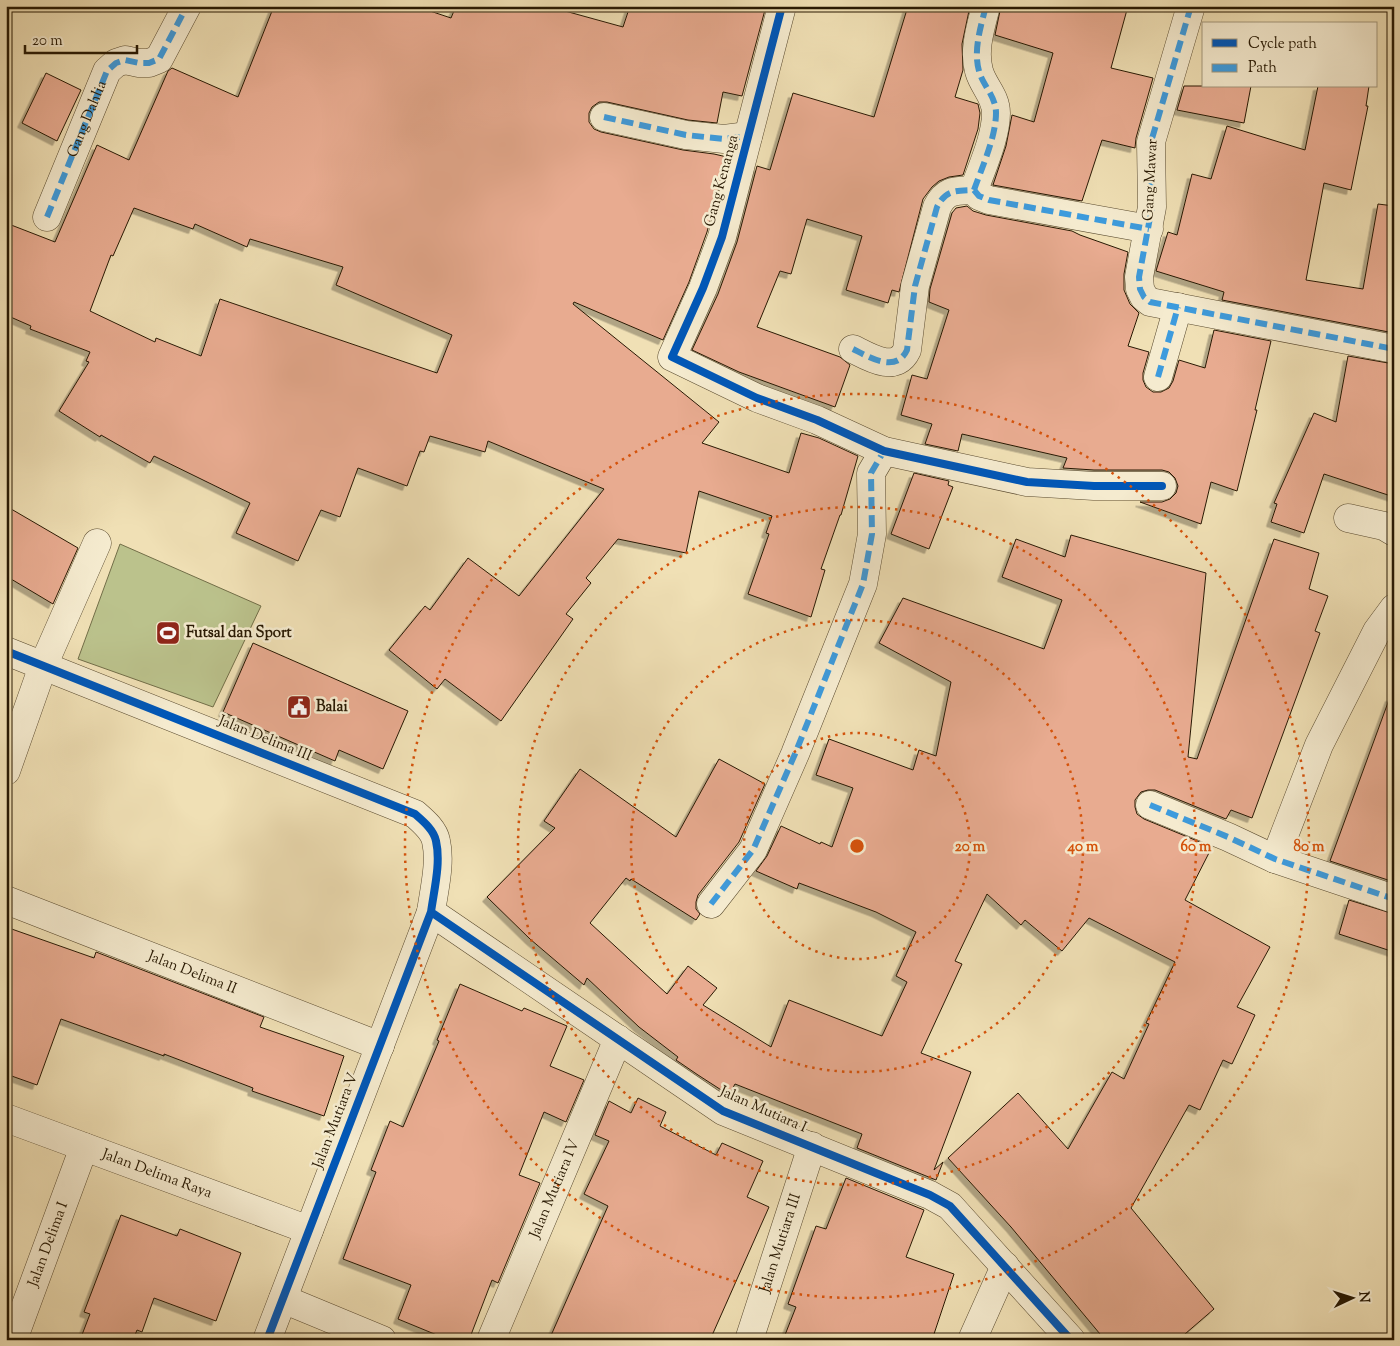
<svg xmlns="http://www.w3.org/2000/svg" width="1400" height="1346" viewBox="0 0 1400 1346" font-family="'Sorts Mill Goudy',serif">
	<style>
		.green { fill: #bbc28c; stroke: #726e48 }
		.building { fill: #e8ab90; stroke: #281903; fill-rule: evenodd; filter: url(#shadow) }
		.lines { fill: none; stroke-linecap: round; stroke-linejoin: round }
		.street-casing { stroke: #5a4b30; stroke-width: 29 }
		.street { stroke: #f5ebcf; stroke-width: 28 }
		.quiet { stroke: #3d9bdd; stroke-width: 6; stroke-dasharray: 12 6; stroke-linecap: butt }
		.cycleway-casing { stroke: #f5ebcf; stroke-width: 11 }
		.cycleway { stroke: #0057b8; stroke-width: 8 }
		.ring { fill: none; stroke: #d5530b; stroke-width: 2.5; stroke-dasharray: 2.5 5 }
		.labels { text-anchor: middle; dominant-baseline: central; stroke-width: 5; stroke-linejoin: round; paint-order: stroke }
		.street-label { font-size: 15px; fill: #281903; stroke: #f5ebcf }
		.poi-label { font-size: 15px; font-weight: bold; fill: #281903; stroke: #f5ebcf; text-anchor: start }
		.centre { fill: #d5530b; stroke: #f5ebcf; stroke-width: 2.5 }
		.ring-label { font-size: 15px; text-anchor: middle; font-weight: bold; fill: #d5530b; stroke: #f5ebcf; stroke-width: 5; stroke-linejoin: round; paint-order: stroke }
	</style>
	<defs>
		<filter id="shadow"><feDropShadow dx="-4.5" dy="4.5" stdDeviation="0" flood-color="#0004"/></filter>
	</defs>
	<rect width="100%" height="100%" fill="#f0e0b5"/>
	<filter id="stains"><feTurbulence type="fractalNoise" baseFrequency=".004" numOctaves="4"/><feColorMatrix values="0 0 0 0 .2 0 0 0 0 .09 0 0 0 0 .02 0 0 0 .5 -.17"/></filter>
	<radialGradient id="worn" r=".72"><stop offset=".6" stop-color="#630" stop-opacity="0"/><stop offset="1" stop-color="#630" stop-opacity=".3"/></radialGradient>
	<path class="green" d="M120,544L261,606L213,707L78,659Z"/>
	<path class="building" d="M274,6H415L451,18L456,6H566L565,11L623,27L630,6H766L742,96L723,92L717,123L688,120L607,102H599L592,107L589,113V122L594,129L601,132L683,150L714,154L727,157L707,232L689,282L663,340L574,302L573,304L719,422L702,443L789,473L801,433L819,438L858,456L841,515H840L821,569L825,570L811,617L748,594L769,534L766,533L772,516L699,491L686,553L618,539L586,578L591,583L566,614L573,619L501,721L445,679L437,689L389,650L425,606L430,610L468,558L519,596L604,489L488,441L485,452L430,436L424,452L420,451L407,486L358,468L340,517L321,510L298,561L236,533L250,503L154,456L150,463L101,435L100,437L59,411L89,362L86,361L90,352L30,329L31,326L6,315V223L55,242L97,145L129,160L168,71L172,68L238,97ZM134,208L193,229L195,224L247,247L250,239L343,267L336,285L452,335L437,373L220,299L201,356L156,338L155,342L90,311L111,255L113,256Z
		M908,6H970L962,44L963,70L955,97L978,104L980,113L978,129L963,175L949,177L939,181L932,187L923,199L899,292L892,290L888,303L846,290L862,236L807,219L791,274L780,271L757,327L840,357L850,365L835,407L739,372L692,350L718,294L737,242L757,166L770,170L793,93L874,117Z
		M1001,6H1128L1111,68L1153,78L1136,138L1135,148L1102,140L1082,201L993,185L1006,146L1012,115L1034,122L1053,53L995,35Z
		M46,73L81,90L57,141L22,123Z
		M1184,86H1251L1244,123L1177,110Z
		M1318,86H1369L1366,106H1368L1351,190L1324,183L1306,280L1363,289L1378,204L1394,206V333L1222,300L1224,292L1156,271L1168,232L1177,235L1192,174L1211,179L1227,126L1305,150Z
		M967,206L973,211L986,215L1072,231L1080,235L1128,252L1124,274V290L1130,304L1139,313L1128,346L1149,352L1143,373V380L1146,387L1153,392H1161L1169,388L1173,381L1179,360L1205,368L1214,330L1271,341L1255,410H1257L1237,491L1211,482L1201,524L1140,502H1162L1170,499L1176,493L1178,486L1175,478L1169,472L1162,470H1094L1063,468L1067,458L962,434L958,451L925,444L932,424L901,415L912,375L927,379L949,310L929,302L930,289L952,213L956,208Z
		M1348,356L1394,364V497L1324,474L1304,533L1271,522L1277,504L1274,503L1314,413L1336,422Z
		M914,473L949,481L948,485L953,487L929,549L891,534Z
		M6,506L78,548L53,604L6,576Z
		M1071,535L1206,573L1188,757L1197,759L1274,539L1319,553L1309,589L1328,596L1315,631L1320,633L1252,818L1231,810L1226,819L1155,790H1148L1141,792L1135,800V807L1137,814L1144,819L1212,847L1185,900L1270,947L1237,1007L1255,1015L1232,1064L1223,1060L1200,1110L1189,1105L1131,1208L1214,1309L1178,1340H1105L1011,1227L948,1158L1018,1093L1068,1149L1112,1072L1124,1079L1149,1024L1146,1023L1175,962L1089,918L1062,951L1025,920L1021,925L987,894L955,961L962,964L921,1053L971,1072L934,1170L943,1162L936,1180L857,1148L862,1134L735,1084L729,1095L698,1075L676,1060L678,1057L639,1027L587,978L584,985L530,939L487,897L555,828L544,821L580,769L676,837L719,759L765,784L739,842L698,895L696,902V909L700,914L696,920L631,879L630,881L626,878L590,923L667,994L688,966L717,988L703,1005L771,1047L789,1000L882,1036L907,982L896,976L916,932L876,912L799,883L797,889L756,871L767,856L781,826L820,844L821,842L832,847L853,788L816,775L829,739L913,770L919,750L936,756L951,682L879,643L903,598L1044,649L1062,600L1002,577L1016,539L1065,557Z
		M253,643L408,711L383,769L339,750L335,761L223,712Z
		M1390,697H1394V882L1330,861Z
		M1349,900L1394,914V952L1339,934Z
		M6,927L94,958L96,952L264,1017L260,1027L344,1056L324,1116L252,1091L253,1088L164,1054V1056L61,1019L37,1085L6,1074Z
		M460,984L522,1011L524,1008L567,1026L550,1066L584,1080L566,1122L544,1112L519,1175L540,1183L498,1283L492,1280L469,1340H449L398,1319L411,1285L343,1259L376,1172L371,1170L390,1121L403,1127L439,1041L437,1040Z
		M638,1098L666,1112L660,1126L716,1155L722,1143L763,1161L747,1197L769,1207L710,1340H549L608,1206L584,1194L609,1141L595,1135L609,1101L631,1113Z
		M846,1178L924,1210L906,1257L954,1274L932,1340H783L796,1307L788,1304L816,1226L826,1229Z
		M121,1215L177,1236L180,1229L241,1253L216,1321L154,1298L142,1332L137,1330L133,1340H80L90,1314L84,1312Z"/>
	<g class="lines">
		<defs>
			<g id="street">
				<path d="M782,6L722,237L703,288L672,357L757,398L817,420L884,451L1027,482L1094,486H1162"/>
				<path d="M1191,6L1151,142L1152,207L1139,277L1140,289L1144,297L1150,302L1394,349"/>
				<path d="M604,117L686,135L724,139L748,136"/>
				<path d="M974,190C982,167 996,137 996,113C996,96 983,86 979,71C973,50 981,26 986,6"/>
				<path d="M974,190L979,196L989,200L1149,229"/>
				<path d="M47,217L107,71L116,63L125,60L139,63H149L159,59L187,6"/>
				<path d="M853,349C869,357 896,374 907,350L915,286L937,207C946,189 956,191 974,190"/>
				<path d="M1158,377L1178,307"/>
				<path d="M1348,518L1384,526L1394,532"/>
				<path d="M6,651L415,814C423,821 434,830 436,841C441,863 434,890 431,912L267,1340"/>
				<path d="M6,771L43,666L97,543"/>
				<path d="M1150,805L1228,837L1275,859L1394,899"/>
				<path d="M1275,859L1319,745L1377,631L1394,608"/>
				<path id="s1" d="M6,900L380,1046"/>
				<path d="M711,904L753,850L795,754L863,584L872,534L871,473L884,451"/>
				<path d="M431,912L723,1111L930,1195L950,1206L1071,1340"/>
				<path id="s2" d="M6,1118L309,1230"/>
				<path d="M283,1299L382,1340"/>
				<path id="s3" d="M13,1340L84,1147"/>
				<path id="s4" d="M491,1340L618,1039"/>
				<path id="s5" d="M749,1340L812,1146"/>
				<path d="M972,1340L1005,1266"/>
			</g>
		</defs>
		<use href="#street" class="street-casing"/>
		<use href="#street" class="street"/>
		<g class="quiet">
			<path d="M1191,6L1151,142L1152,207L1139,277L1140,289L1144,297L1150,302L1394,349"/>
			<path d="M604,117L686,135L724,139L748,136"/>
			<path d="M974,190C982,167 996,137 996,113C996,96 983,86 979,71C973,50 981,26 986,6"/>
			<path d="M974,190L979,196L989,200L1149,229"/>
			<path id="s6" d="M47,217L107,71L116,63L125,60L139,63H149L159,59L187,6"/>
			<path d="M853,349C869,357 896,374 907,350L915,286L937,207C946,189 956,191 974,190"/>
			<path d="M1158,377L1178,307"/>
			<path d="M1150,805L1228,837L1275,859L1394,899"/>
			<path d="M711,904L753,850L795,754L863,584L872,534L871,473L884,451"/>
		</g>
		<defs>
			<path id="cycleway" d="M782,6L722,237L703,288L672,357L757,398L817,420L884,451L1027,482L1094,486H1162
				M6,651L415,814C423,821 434,830 436,841C441,863 434,890 431,912L267,1340
				M431,912L723,1111L930,1195L950,1206L1071,1340"/>
		</defs>
		<use href="#cycleway" class="cycleway-casing"/>
		<use href="#cycleway" class="cycleway"/>
	</g>
	<g class="ring">
		<circle cx="857" cy="846" r="113"/>
		<circle cx="857" cy="846" r="226"/>
		<circle cx="857" cy="846" r="339"/>
		<circle cx="857" cy="846" r="452"/>
	</g>
	<defs>
		<symbol id="stadium-square" viewBox="-11 -11 22 22"><rect x="-9" y="-9" width="18" height="18" rx="4" fill="#8f2418" stroke="#f5ebcf"/><path d="M0-5a6.5 5 0 1 0 0 10a6.5 5 0 1 0 0-10ZM-3.5-1.8h7v3.6h-7Z" fill="#fff"/></symbol>
		<symbol id="civic-square" viewBox="-11 -11 22 22"><rect x="-9" y="-9" width="18" height="18" rx="4" fill="#8f2418" stroke="#f5ebcf"/><path d="M-.6-6.5H3V-4.5H.6V-3L4-1V1h2V6H-6V1h2V-1L-.6-3ZM-1.2 2.5V6h2.4V2.5Z" fill="#fff"/></symbol>
	</defs>
	<g fill-rule="evenodd">
		<use href="#stadium-square" x="154" y="619" width="28" height="28"/>
		<use href="#civic-square" x="285" y="693" width="28" height="28"/>
	</g>
	<g class="labels">
		<g class="street-label">
			<text stroke="none"><textPath href="#s6" startOffset="106">Gang Dahlia</textPath></text>
			<text transform="translate(1151 180) rotate(-87)">Gang Mawar</text>
			<text transform="translate(722 181) rotate(-75)">Gang Kenanga</text>
			<text transform="translate(265 739) rotate(22)">Jalan Delima III</text>
			<text stroke="none"><textPath href="#s1" startOffset="200">Jalan Delima II</textPath></text>
			<text transform="translate(763 1110) rotate(24)">Jalan Mutiara I</text>
			<text transform="translate(336 1121) rotate(-69)">Jalan Mutiara V</text>
			<text stroke="none"><textPath href="#s2" startOffset="161">Jalan Delima Raya</textPath></text>
			<text stroke="none"><textPath href="#s4" startOffset="164">Jalan Mutiara IV</textPath></text>
			<text stroke="none"><textPath href="#s3" startOffset="102">Jalan Delima I</textPath></text>
			<text stroke="none"><textPath href="#s5" startOffset="102">Jalan Mutiara III</textPath></text>
		</g>
		<g class="poi-label">
			<text x="186" y="633">Futsal dan Sport</text>
			<text x="316" y="707">Balai</text>
		</g>
	</g>
	<circle cx="857" cy="846" r="8" class="centre"/>
	<g class="ring-label">
		<text x="970" y="851">20 m</text>
		<text x="1083" y="851">40 m</text>
		<text x="1196" y="851">60 m</text>
		<text x="1309" y="851">80 m</text>
	</g>
	<rect width="1400" height="1346" fill="none" stroke="#f0e0b5" stroke-width="25"/>
	<rect x="8" y="8" width="1385" height="1331" fill="none" stroke="#281903" stroke-width="2.5"/>
	<rect x="12" y="12" width="1375" height="1321" fill="none" stroke="#281903"/>
	<rect x="1202" y="22" width="175" height="65" fill="#f5ebcf" stroke="#a3977d"/>
	<rect x="1212" y="39" width="25" height="8" fill="#0057b8" stroke="#a3977d"/>
	<text x="1248" y="48" font-size="15" fill="#281903">Cycle path</text>
	<rect x="1212" y="64" width="25" height="8" fill="#3d9bdd" stroke="#a3977d"/>
	<text x="1248" y="72" font-size="15" fill="#281903">Path</text>
	<g transform="translate(1352 1298) rotate(86)" stroke="#f5ebcf" stroke-width="4" paint-order="stroke">
	<path d="M0-4L9 19L0 12L-9 19Z" fill="#281903"/>
	<text y="-8" font-size="14" font-weight="bold" text-anchor="middle" fill="#281903">N</text>
	</g>
	<path d="M25 45v8h112v-8" fill="none" stroke="#281903" stroke-width="2.5"/>
	<text x="32" y="45" font-size="15" fill="#281903" stroke="#f5ebcf" stroke-width="4" paint-order="stroke">20 m</text>
	<rect width="100%" height="100%" filter="url(#stains)"/>
	<rect width="100%" height="100%" fill="url(#worn)"/>
</svg>
